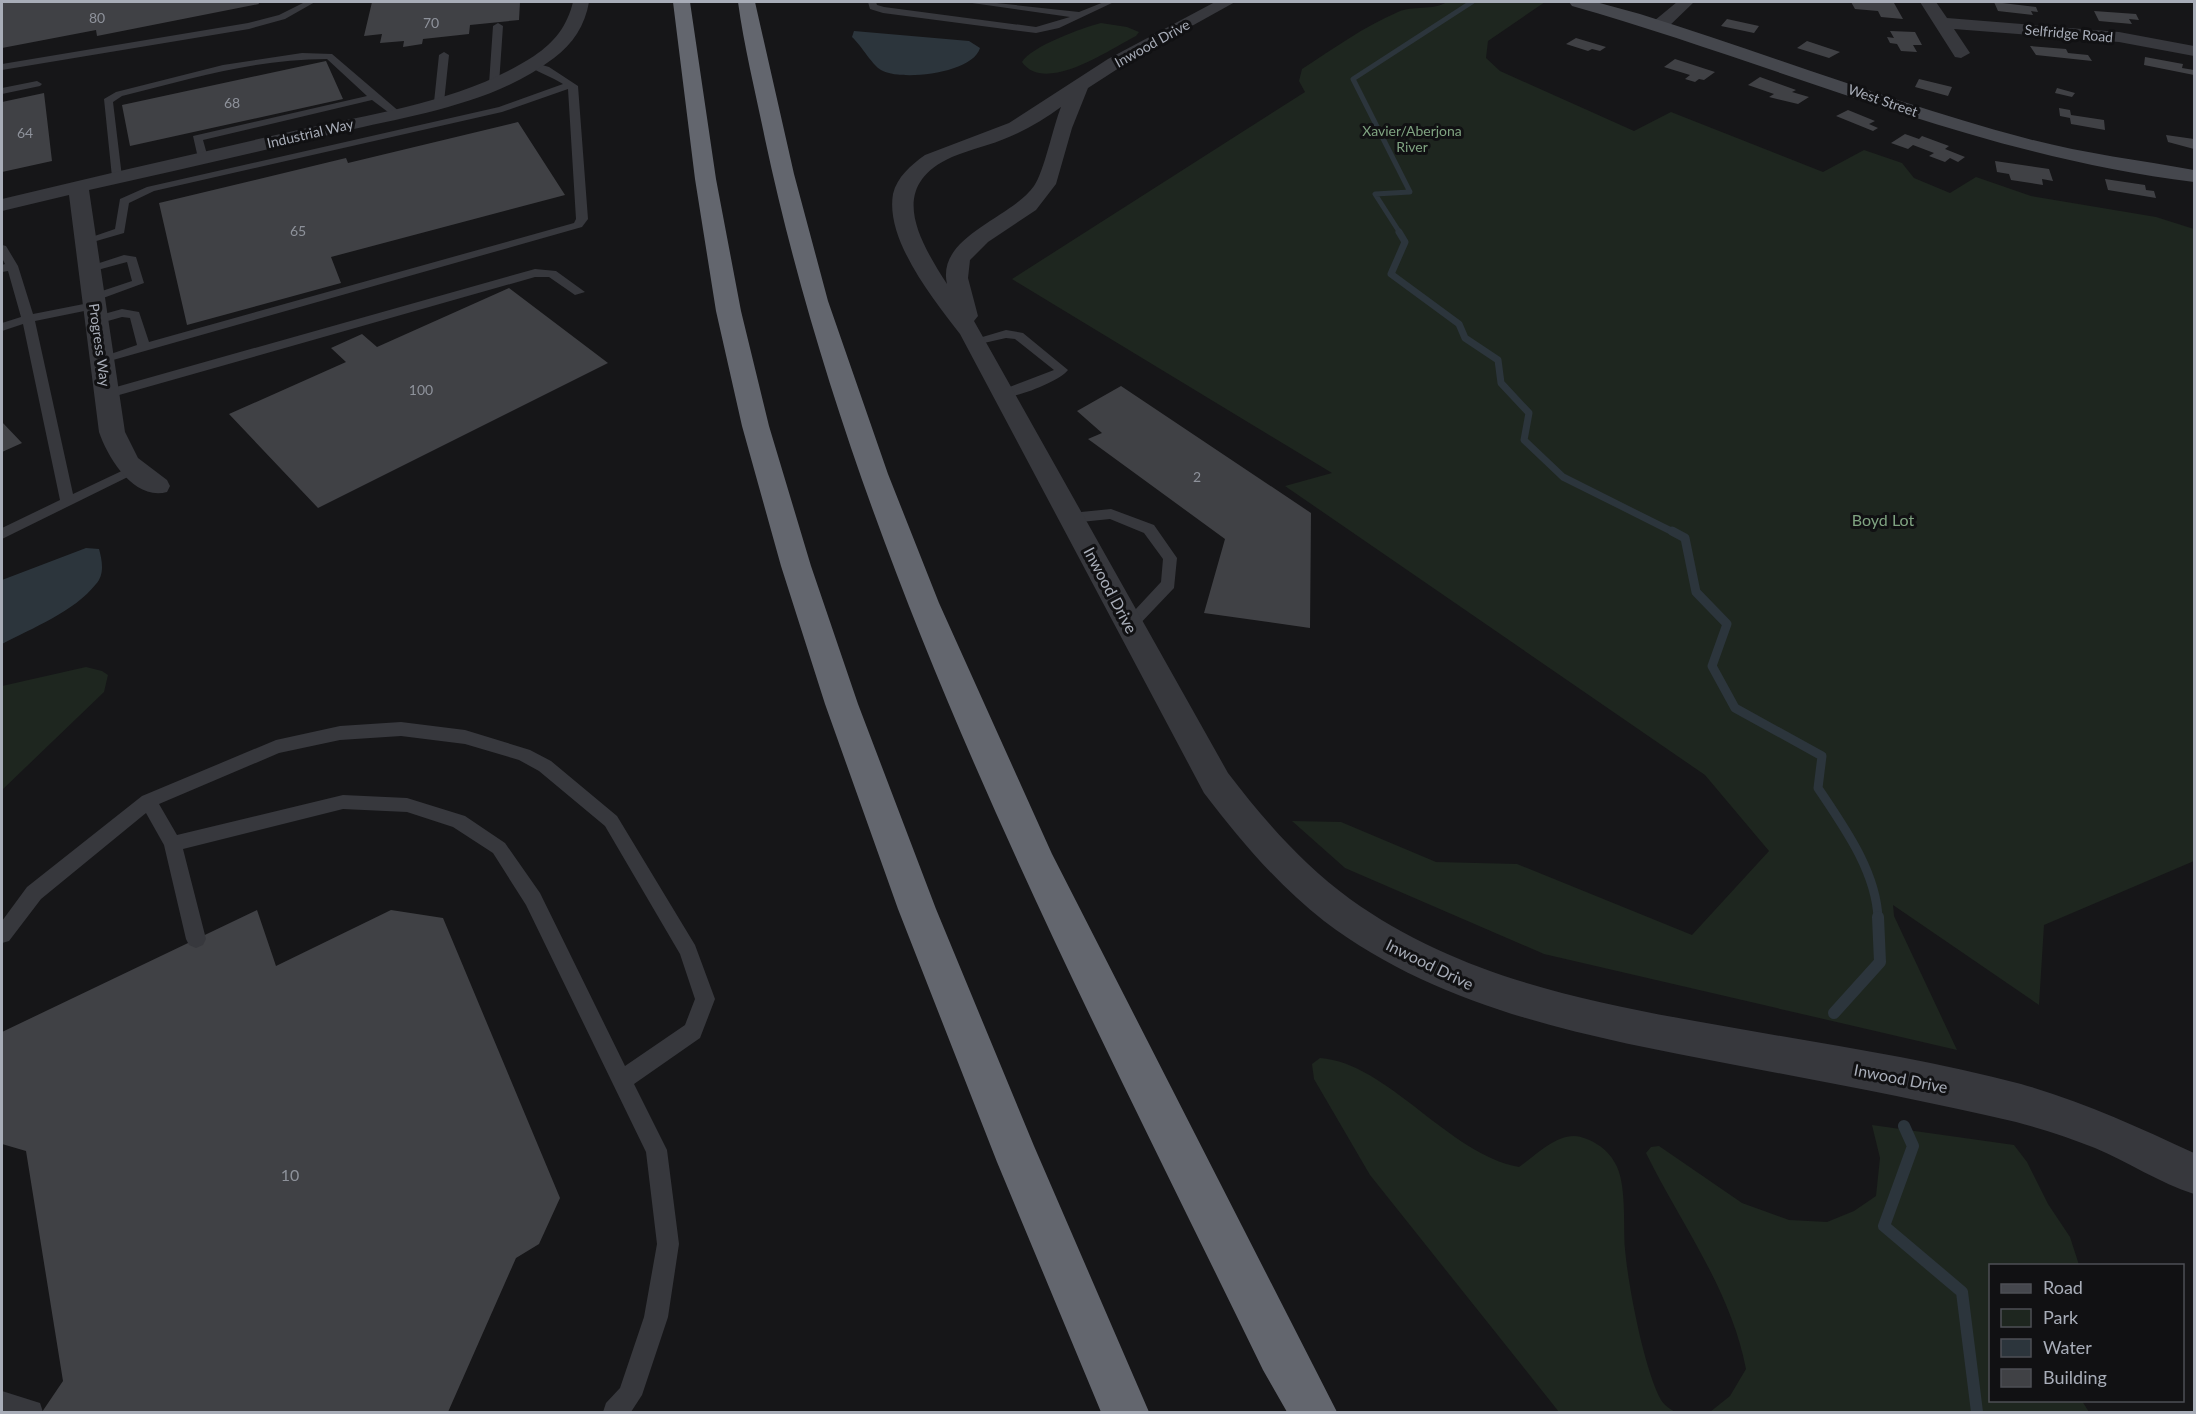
<svg xmlns="http://www.w3.org/2000/svg" width="2196" height="1414" viewBox="0 0 2196 1414" font-family="Lato,sans-serif">
	<style>
		.green { fill: #1e261f }
		.water { fill: #2c353c }
		.lines { fill: none; stroke-linecap: round; stroke-linejoin: round }
		.stream-far3 { stroke: #2c353c; stroke-width: 5 }
		.stream-far2 { stroke: #2c353c; stroke-width: 7 }
		.stream-far1 { stroke: #2c353c; stroke-width: 9 }
		.stream { stroke: #2c353c; stroke-width: 12 }
		.building { fill: #404145 }
		.lane { fill: #37383d; fill-rule: evenodd }
		.street { fill: #37383d; fill-rule: evenodd }
		.secondary { fill: #45474d; fill-rule: evenodd }
		.highway { fill: #63666e; fill-rule: evenodd }
		.labels { text-anchor: middle; dominant-baseline: central; stroke-width: 6; stroke-linejoin: round; paint-order: stroke }
		.number-label { font-size: 14px; fill: #8e929b }
		.far-street-label { font-size: 14px; fill: #a8adb8; stroke: #111113 }
		.far-park-label { font-size: 14px; fill: #7fa381; stroke: #111113 }
		.park-label { font-size: 16px; fill: #7fa381; stroke: #111113 }
		.street-label { font-size: 16px; fill: #a8adb8; stroke: #111113 }
		.near-number-label { font-size: 16px; fill: #8e929b }
	</style>
	<rect width="100%" height="100%" fill="#161618"/>
	<path class="green" d="M1447,2H1545L1488,41L1486,58L1500,71L1634,131L1671,112L1823,172L1864,150L1902,163L1914,178L1950,193L1976,177L2031,196L2156,217L2194,229V861L2044,925L2039,1005L1893,905L1894,916L1957,1050L1544,954L1345,868L1292,821L1341,822L1436,862L1517,864L1692,935L1769,851L1705,775L1285,486L1332,473L1012,279L1305,92L1299,81L1302,69C1333,49 1363,27 1398,12C1413,5 1432,11 1447,2Z
		M1101,23L1127,27L1139,32L1136,36C1110,49 1045,95 1022,62C1030,47 1084,27 1101,23Z
		M86,667L102,671L108,675L104,692L2,790V686Z
		M1320,1058C1388,1063 1448,1154 1519,1167C1535,1156 1554,1136 1574,1136C1590,1137 1608,1149 1615,1163C1627,1183 1623,1225 1625,1249C1628,1285 1644,1369 1661,1400C1664,1405 1670,1409 1675,1412H1559L1370,1175L1314,1079L1312,1064Z
		M1872,1125L2014,1145L2027,1162L2048,1204L2070,1237L2079,1265L1990,1266V1400L2082,1401L2089,1412H1710L1730,1396L1746,1369C1731,1290 1681,1224 1646,1153L1651,1147L1659,1146L1742,1203L1789,1220L1827,1222L1854,1211L1876,1196L1880,1158Z"/>
	<path class="water" d="M854,31L969,41L980,48C973,73 904,81 883,71C873,67 862,46 852,37Z
		M86,548L99,549C102,560 105,574 96,584C74,612 32,628 2,644V580Z"/>
	<g class="lines">
		<path class="stream-far3" d="M1400,233L1375,194L1410,192L1353,79L1472,2"/>
		<path class="stream-far2" d="M1399,232L1405,242L1391,274L1459,324L1465,338L1498,360L1501,383L1529,413L1524,440L1563,477L1675,533"/>
		<path class="stream-far1" d="M1672,531L1685,538L1696,592L1727,624L1712,666L1735,708L1822,756L1818,788C1844,827 1876,871 1878,918"/>
		<path class="stream" d="M1834,1013L1880,962L1878,917
			M1904,1126L1913,1146L1884,1226L1962,1292L1977,1412"/>
	</g>
	<path class="building" d="M2,2H258L259,4L97,36L96,30L2,48Z
		M372,2H520L519,20L470,25L469,34L423,39L422,44L403,47L404,41L380,43L382,34L364,36Z
		M1851,2L1894,3L1903,19L1881,17L1878,11L1855,9Z
		M1994,2L2036,7L2038,12L2031,11L2033,15L1998,11Z
		M2094,11L2136,14L2139,20L2129,19L2132,24L2099,21Z
		M1727,19L1759,26L1754,33L1721,26Z
		M1890,31L1915,32L1922,45H1913L1917,52L1901,51L1897,44L1890,43L1887,37L1894,38Z
		M1576,38L1606,47L1600,51L1592,49L1588,51L1566,44Z
		M1807,41L1840,52L1829,58L1797,48Z
		M2030,46L2066,49L2068,53L2088,55L2092,61L2036,55Z
		M2145,57L2183,64L2182,68L2194,70V75L2144,65Z
		M1675,59L1715,72L1704,80L1699,79L1695,82L1685,79L1690,75L1664,67Z
		M326,61L343,99L130,146L122,105Z
		M1760,77L1796,90L1792,92L1809,97L1798,104L1769,97L1774,94L1748,85Z
		M1919,79L1952,87L1948,96L1915,87Z
		M2057,88L2075,93L2072,97L2055,93Z
		M44,93L52,161L2,172V102Z
		M2059,108L2070,110L2071,115L2104,120L2105,130L2071,124L2070,118L2060,116Z
		M1848,110L1875,121L1869,124L1878,128L1873,131L1836,116Z
		M518,122L565,195L331,257L341,283L187,325L159,203L346,158L348,163Z
		M1905,134L1919,139L1922,136L1949,146L1945,149L1965,157L1958,162L1950,158L1945,162L1929,156L1934,153L1913,145L1908,149L1891,143Z
		M2166,135L2194,139V149L2168,142Z
		M1995,161L2049,169L2053,181L2042,179L2043,185L2011,180L2009,174L1997,172Z
		M2105,179L2145,185L2146,190L2154,191L2156,198L2108,190Z
		M509,288L608,363L318,508L229,414L346,362L331,348L362,334L377,347Z
		M1121,386L1311,513L1310,628L1204,613L1225,539L1088,439L1102,433L1077,411Z
		M2,422L22,443L2,452Z
		M257,910L276,966L391,910L443,918L560,1198L539,1244L516,1258L448,1412H42L63,1381L26,1151L2,1144V1032Z"/>
	<g class="lines">
		<path class="lane" d="M305,2H315L285,19L249,29L2,70V64L248,23L279,15Z
			M868,2H876L877,5L884,7L1036,27L1070,17L965,2H987L1079,12L1104,2H1114L1059,28L1036,33L883,13L870,9Z
			M498,23L503,26L499,84L494,87L489,84L493,26Z
			M444,52L449,55L444,102L439,105L434,102L439,55Z
			M302,53L332,54L401,113L392,115L372,100L203,140L208,158L203,161L198,158L193,136L367,96L327,59C256,59 190,79 122,96L113,102L122,177L117,180L112,177L104,99L116,92L223,65Z
			M532,62L549,67L578,86L588,219L582,227L106,362H98L96,359L137,345L130,318L122,317L97,324L91,320L93,317L122,309L139,312L149,342L574,223L576,219L568,89L502,112L154,191L129,203L124,233L86,244L80,241L115,229L120,199L147,187L499,107L563,84C552,77 537,72 527,65Z
			M37,81L42,84L40,86L2,94V88Z
			M2,245L6,246L18,266L33,314L94,302L88,298L90,295L132,281L127,262L90,272L84,268L124,255L136,257L144,283L95,301L101,305L99,308L35,321L73,494L128,468L133,466L140,471L2,539V528L60,500L23,324L2,331V323L21,317L8,271L2,272V265L5,264L2,258Z
			M535,269L556,271L585,292L575,295L549,277H535L112,397H102L100,394L102,391Z
			M1006,330L1023,333L1068,370C1060,381 1013,400 999,397V391L1054,370L1015,339L1006,338L975,345L969,341Z
			M1111,509L1154,525L1177,558L1174,588L1135,629L1129,631L1121,625L1161,582L1163,559L1144,533L1110,519L1071,523L1064,518L1071,513Z
			M401,722L465,730L530,750L551,761L617,816L695,945L715,999L700,1038L634,1084L667,1150L679,1244L668,1317L642,1395L631,1412H603L606,1403L620,1388L644,1317L657,1244L646,1152L526,905L493,853L453,827L407,812L343,809L183,849L206,939L203,945L196,948L189,945L186,939L164,845L146,813L41,899L9,941L2,943V921L27,887L142,796L276,740L340,726ZM401,736L465,744L519,760L539,771L605,826L680,954L695,999L685,1025L625,1066L540,893L505,843L465,816L407,798L343,795L177,835L159,804L279,753L340,740Z
			M2,1391L40,1403L43,1412H2Z"/>
		<path class="street" d="M573,2H589C585,25 573,44 554,58C494,104 413,115 341,132C257,152 173,171 89,190L125,432L138,458L167,480L170,486L167,492C134,501 108,458 99,432L69,195L2,211V199C100,175 198,153 298,130C377,113 465,101 534,56C555,42 567,26 573,2Z
			M1215,2H1235L1136,57L1088,88L1072,128L1056,184L1036,210L988,242L970,260L968,278L978,316L974,321L1228,773C1264,820 1302,864 1350,899C1453,973 1573,999 1695,1021C1803,1041 1914,1056 2021,1084C2081,1101 2138,1127 2194,1153V1194C2160,1183 2128,1162 2095,1148C2070,1138 2042,1129 2016,1122C1922,1100 1826,1082 1730,1064C1589,1037 1441,1010 1324,921C1277,884 1240,840 1204,793L960,334C934,300 885,240 893,194C897,177 911,165 925,155L1009,123L1108,59ZM1061,107C1053,127 1044,172 1034,186C1012,218 936,236 947,284C918,239 887,186 952,157C971,149 991,145 1009,137C1028,129 1045,119 1061,107Z
			M1677,2H1694L1666,29H1654L1651,25L1654,21Z
			M1920,2H1936L1947,18L2119,32L2194,46V56L2119,42L1954,29L1970,53L1961,58L1955,57Z"/>
		<path class="secondary" d="M1569,2H1596L1640,14C1768,54 1894,103 2025,138C2080,153 2138,160 2194,170V182C1978,156 1780,65 1572,6Z"/>
		<path class="highway" d="M673,2H690L716,179L741,311L769,426L811,566L858,704L936,909L1034,1146L1149,1412H1101L997,1162L898,909L825,704L781,566L742,426L716,311L695,179Z
			M738,2H755L794,174L828,301L888,474L939,603L1052,854L1337,1412H1287L1263,1370C1070,973 858,574 765,139C756,94 744,47 738,2Z"/>
	</g>
	<g class="labels">
		<g class="number-label">
			<text x="97" y="17">80</text>
			<text x="431" y="22">70</text>
			<text x="232" y="102">68</text>
			<text x="25" y="132">64</text>
			<text x="298" y="230">65</text>
			<text x="421" y="389">100</text>
			<text x="1197" y="476">2</text>
		</g>
		<g class="far-street-label">
			<text transform="translate(2069 33) rotate(5)">Selfridge Road</text>
			<text transform="translate(1152 43) rotate(-29)">Inwood Drive</text>
			<text transform="translate(1883 100) rotate(19)">West Street</text>
			<text transform="translate(310 133) rotate(-13)">Industrial Way</text>
			<text transform="translate(100 345) rotate(82)">Progress Way</text>
		</g>
		<g class="far-park-label">
			<text x="1412" y="130">Xavier/Aberjona<tspan x="1412" dy="16">River</tspan></text>
		</g>
		<g class="park-label">
			<text x="1883" y="519">Boyd Lot</text>
		</g>
		<g class="street-label">
			<text transform="translate(1111 590) rotate(62)">Inwood Drive</text>
			<text transform="translate(1430 964) rotate(26)">Inwood Drive</text>
			<text transform="translate(1901 1078) rotate(11)">Inwood Drive</text>
		</g>
		<g class="near-number-label">
			<text x="290" y="1174">10</text>
		</g>
	</g>
	<rect width="2196" height="1414" fill="none" stroke="#a8adb8" stroke-width="6"/>
	<rect x="1989" y="1264" width="195" height="138" fill="#111113" stroke="#4d4f55" stroke-width="1.5"/>
	<rect x="2001" y="1284" width="30" height="9" fill="#45474d" stroke="#4d4f55" stroke-width="1.5"/>
	<text x="2043" y="1294" font-size="18" fill="#a8adb8">Road</text>
	<rect x="2001" y="1309" width="30" height="18" fill="#1e261f" stroke="#4d4f55" stroke-width="1.5"/>
	<text x="2043" y="1324" font-size="18" fill="#a8adb8">Park</text>
	<rect x="2001" y="1339" width="30" height="18" fill="#2c353c" stroke="#4d4f55" stroke-width="1.5"/>
	<text x="2043" y="1354" font-size="18" fill="#a8adb8">Water</text>
	<rect x="2001" y="1369" width="30" height="18" fill="#404145" stroke="#4d4f55" stroke-width="1.5"/>
	<text x="2043" y="1384" font-size="18" fill="#a8adb8">Building</text>
</svg>
